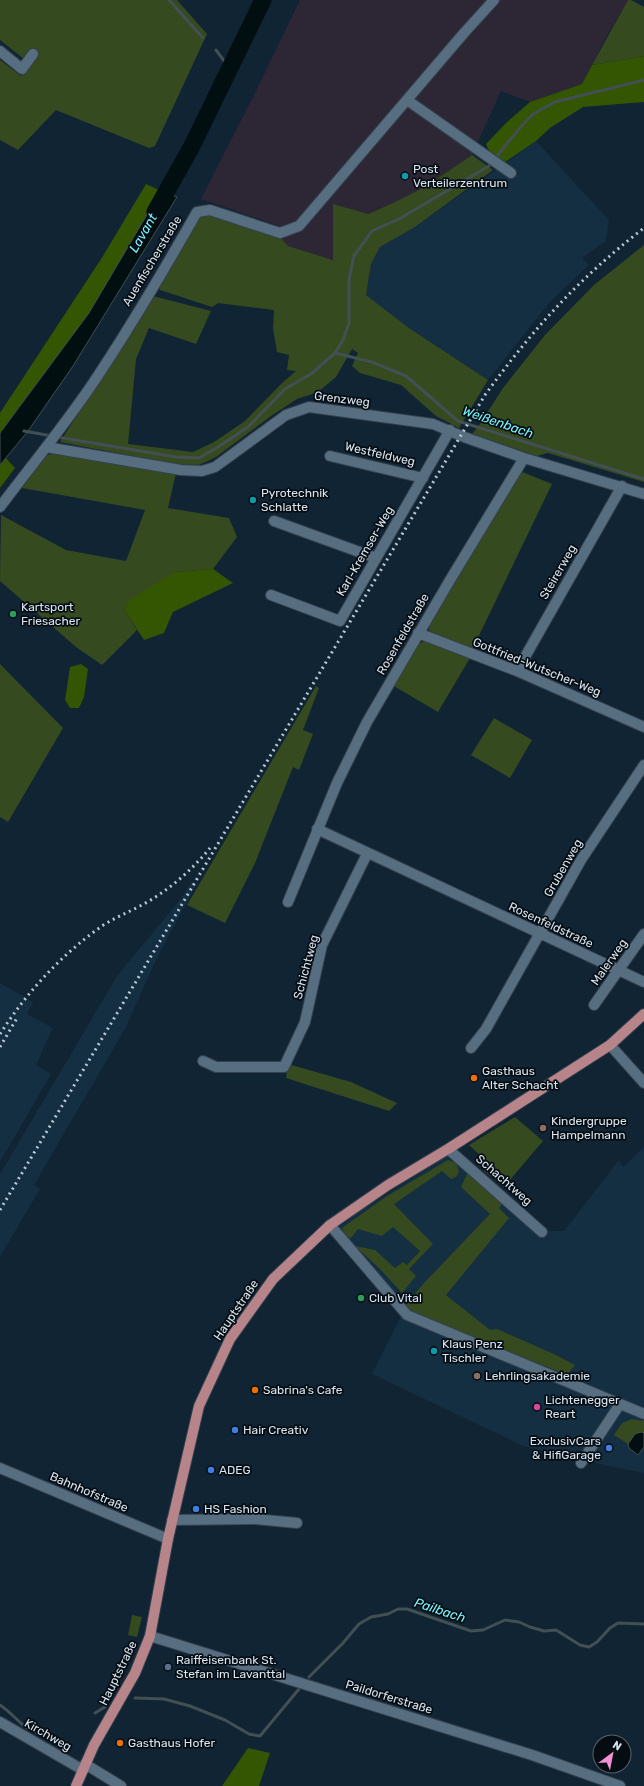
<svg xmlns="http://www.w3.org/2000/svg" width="644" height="1786" viewBox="0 0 644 1786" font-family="Rubik,sans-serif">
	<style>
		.commercial { fill: #2d2635 }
		.built { fill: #142e42 }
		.green { fill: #364a20 }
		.forest { fill: #345502 }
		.water { fill: #020f10; stroke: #424f53 }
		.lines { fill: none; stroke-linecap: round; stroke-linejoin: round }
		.stream { stroke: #424f53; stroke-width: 3 }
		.river { stroke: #020f10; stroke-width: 17 }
		.minor-casing { stroke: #34414e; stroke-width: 12 }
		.major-casing { stroke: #34414e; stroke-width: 12 }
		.minor { stroke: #576d80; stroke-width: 10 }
		.major { stroke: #b78589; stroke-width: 10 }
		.rail { stroke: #bac8d3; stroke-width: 3; stroke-dasharray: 2 4; stroke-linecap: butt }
		.culture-dot { fill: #0f9aa8; stroke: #050d13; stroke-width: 1.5 }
		.leisure-dot { fill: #2e9e5b; stroke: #050d13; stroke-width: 1.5 }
		.food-dot { fill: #e8710a; stroke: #050d13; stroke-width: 1.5 }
		.education-dot { fill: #8d6e63; stroke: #050d13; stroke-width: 1.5 }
		.hotel-dot { fill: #d1479c; stroke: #050d13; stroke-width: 1.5 }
		.shop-dot { fill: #3f7fe0; stroke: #050d13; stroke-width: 1.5 }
		.service-dot { fill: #5c6f8a; stroke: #050d13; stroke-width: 1.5 }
		.labels { text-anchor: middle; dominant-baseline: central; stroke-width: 3.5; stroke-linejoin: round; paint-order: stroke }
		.poi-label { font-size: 12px; fill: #d8e4ef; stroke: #050d13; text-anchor: start }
		.street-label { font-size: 12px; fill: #d8e4ef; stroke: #050d13 }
		.water-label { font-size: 13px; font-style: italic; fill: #79f5fd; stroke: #050d13 }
	</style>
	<rect width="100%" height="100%" fill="#102434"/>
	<path class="commercial" d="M300,0H628L607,36L582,84L530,102L501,91L472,155L425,187L393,203L367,214L333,260L288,246L280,237L279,226L201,199L253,97Z"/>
	<path class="built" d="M536,141L609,220L606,241L582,258L589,265L549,303L488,380L409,328L366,295L371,264L380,247L415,227Z
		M192,881L197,883L155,962L125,1029L34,1185L40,1189L0,1257V1174L117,976L180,900Z
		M0,983L33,1002L27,1014L53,1028L36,1065L51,1074L0,1162Z
		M644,1147V1473L613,1467L523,1446L372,1374L402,1314L335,1230L362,1210L452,1153L542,1231H564L619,1160L623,1167Z"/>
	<path class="green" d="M0,0H177L207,34L155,146L149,148L56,110L18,150L0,140V60L21,76L29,63L0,40Z
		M628,0H631L644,7V56L592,65Z
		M472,155L493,170L415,227L380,247L371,264L366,295L409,328L488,380L459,428L436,416L401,385L360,373L352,366L358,353L352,349L336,377L318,392L297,399L271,416L216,457L199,465L174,464L60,442L153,296L211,311L196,344L149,328L136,359L128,444L193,452L214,442L245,421L281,384L296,371L287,370L289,355L277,352L273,329L274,310L218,303L212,307L160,290L159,284L200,217L208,214L280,237L288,246L333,260V204L368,214L393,203L425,187Z
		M644,245V482L548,453L537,456L472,434L480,424L503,388L545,335L594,285Z
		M57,453L176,473L168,508L229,518L237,537L213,569L174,572L125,611L137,630L102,665L76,647L0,581L1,515L66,550L126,561L145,510L22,488L47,455Z
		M520,471L552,484L472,650L430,633L428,625Z
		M425,641L470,658L438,712L392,685L416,644Z
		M0,664L63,728L8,822L0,817Z
		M316,686L319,688L303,730L313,734L301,765L299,770L293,767L255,863L225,923L187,905Z
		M494,718L532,740L510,778L471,755Z
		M288,1064L351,1082L397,1103L389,1111L286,1078Z
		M515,1117L543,1141L504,1187L484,1171V1159L469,1145Z
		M448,1160L456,1163L459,1171L457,1176L451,1179L442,1171L394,1204L433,1244L409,1269L416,1276L402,1293L381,1270L355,1246L375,1250L395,1268L403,1262L407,1265L420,1251L393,1227L382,1236L358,1229L351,1238L346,1237L342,1228L387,1196Z
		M467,1174L503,1203L499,1208L509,1218L446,1295L490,1330L497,1329L556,1355L575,1365L567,1375L417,1314L405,1306L424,1283L490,1214L461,1187Z
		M632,1419L644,1421V1433L636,1434L628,1444L614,1435L622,1423Z
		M132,1615L142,1617L137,1637L128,1635Z"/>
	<path class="forest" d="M644,56V102L583,107L550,128L536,141L505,162L490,153L486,144L506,123L530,102L582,84L592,65Z
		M146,184L161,191L89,313L0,433V413L103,256Z
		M6,458L15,468L0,488V465Z
		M213,569L233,583L173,612L164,633L144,640L125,611L128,601L174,572Z
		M81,664L88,669L84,697L79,708H70L65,700L70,667Z
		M248,1748L270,1753L259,1786H222Z"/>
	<path class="water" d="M161,191L177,197L73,366L28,431L0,465V433L89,313Z
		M641,1432L644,1433V1447L638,1455L629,1448L628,1444L635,1434Z"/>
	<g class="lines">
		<path class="stream" d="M169,0L203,38
			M216,50L230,69
			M335,353L372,362L406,376L458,421L644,479
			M24,431L52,436
			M57,437L176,457L199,458L218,447L248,427L285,389L311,374L335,353L343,340L349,323V279L354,256L372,231L399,219L489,166L518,130L533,114L555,102L644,80
			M309,1677L343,1643L359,1624L371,1617L388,1614L398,1609H407L471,1631L483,1630L505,1620L519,1622L530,1627L544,1631L556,1630L580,1645L589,1647L597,1642L610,1628L618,1623L644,1624
			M135,1698L164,1699L190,1706L225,1720L249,1734L260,1736L299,1689
			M0,1705C9,1711 16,1719 24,1726C33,1732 43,1735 53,1738
			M95,1713L105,1707"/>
		<path class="river" d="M155,212L192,146L263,0"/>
		<defs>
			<path id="minor" d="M0,51L22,69L33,54
				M407,100L511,173
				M46,447L181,470L202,471L215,467L286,415L309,407L433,424L464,437L524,458L644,494
				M330,456L423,478
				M0,507C31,466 64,426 93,383C130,328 164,270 197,212L210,210L280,233L299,226L464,33L494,0
				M274,521L376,558
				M271,595L340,621L450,430
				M418,633L517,671L644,727
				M517,671L622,486
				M317,829L644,982
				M288,902L337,783L367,722L450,580L524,458
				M594,1005L644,934
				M610,1045L644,1083
				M471,1048L486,1029L581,860L644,765
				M203,1061L216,1067H284L305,1022L322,945L367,854
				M448,1149L542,1232
				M330,1225L407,1315L644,1414
				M581,1463L620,1404
				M0,1468L168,1539
				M172,1520L255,1519L297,1523
				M150,1636L532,1755L620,1786
				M0,1722L83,1770
				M85,1764L121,1786"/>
			<path id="major" d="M76,1786L94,1745L135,1673L150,1636L168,1539L199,1406L230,1339L273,1279L330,1225L388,1185L448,1149L610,1045L644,1014"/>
		</defs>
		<use href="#minor" class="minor-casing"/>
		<use href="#major" class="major-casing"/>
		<use href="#minor" class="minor"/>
		<use href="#major" class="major"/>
		<path class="rail" d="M0,1034C27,992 61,955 102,926C114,918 127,913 140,906C167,892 191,871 210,848
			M0,1047L17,1018
			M0,1210L485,395C533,329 579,278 644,228"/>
	</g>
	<g class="culture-dot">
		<circle cx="405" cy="176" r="4"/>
		<circle cx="253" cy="500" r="4"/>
		<circle cx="434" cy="1351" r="4"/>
	</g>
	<g class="leisure-dot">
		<circle cx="13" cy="614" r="4"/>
		<circle cx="361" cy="1298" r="4"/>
	</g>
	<g class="food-dot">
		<circle cx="474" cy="1078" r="4"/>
		<circle cx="255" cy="1390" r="4"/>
		<circle cx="120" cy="1743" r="4"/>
	</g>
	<g class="education-dot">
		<circle cx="543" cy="1128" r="4"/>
		<circle cx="477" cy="1376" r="4"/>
	</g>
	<circle class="hotel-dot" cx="537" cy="1407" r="4"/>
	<g class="shop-dot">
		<circle cx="235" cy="1430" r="4"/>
		<circle cx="609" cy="1448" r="4"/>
		<circle cx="211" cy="1470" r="4"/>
		<circle cx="196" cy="1509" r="4"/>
	</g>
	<circle class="service-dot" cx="168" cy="1667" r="4"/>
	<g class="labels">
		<g class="poi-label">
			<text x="413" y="169">Post<tspan x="413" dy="14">Verteilerzentrum</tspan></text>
			<text x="261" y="493">Pyrotechnik<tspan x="261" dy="14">Schlatte</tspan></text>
			<text x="21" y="607">Kartsport<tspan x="21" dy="14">Friesacher</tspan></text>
			<text x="482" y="1071">Gasthaus<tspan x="482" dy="14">Alter Schacht</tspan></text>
			<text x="551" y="1121">Kindergruppe<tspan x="551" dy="14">Hampelmann</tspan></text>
			<text x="369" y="1298">Club Vital</text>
			<text x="442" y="1344">Klaus Penz<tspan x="442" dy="14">Tischler</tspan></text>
			<text x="485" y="1376">Lehrlingsakademie</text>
			<text x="263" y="1390">Sabrina's Cafe</text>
			<text x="545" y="1400">Lichtenegger<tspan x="545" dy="14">Reart</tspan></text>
			<text x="243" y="1430">Hair Creativ</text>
			<text x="601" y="1441" text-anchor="end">ExclusivCars<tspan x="601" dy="14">&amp; HifiGarage</tspan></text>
			<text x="219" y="1470">ADEG</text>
			<text x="204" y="1509">HS Fashion</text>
			<text x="176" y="1660">Raiffeisenbank St.<tspan x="176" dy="14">Stefan im Lavanttal</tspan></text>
			<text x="128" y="1743">Gasthaus Hofer</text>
		</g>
		<g class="street-label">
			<text transform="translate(152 261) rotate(-59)">Auenfischerstraße</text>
			<text transform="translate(342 399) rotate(7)">Grenzweg</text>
			<text transform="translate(380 454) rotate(13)">Westfeldweg</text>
			<text transform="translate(365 551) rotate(-60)">Karl-Kremser-Weg</text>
			<text transform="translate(558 572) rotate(-60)">Steirerweg</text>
			<text transform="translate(403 634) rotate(-60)">Rosenfeldstraße</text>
			<text transform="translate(537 667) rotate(22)">Gottfried-Wutscher-Weg</text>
			<text transform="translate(563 868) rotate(-60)">Grubenweg</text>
			<text transform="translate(551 925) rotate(25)">Rosenfeldstraße</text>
			<text transform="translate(609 962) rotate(-55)">Malerweg</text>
			<text transform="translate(306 967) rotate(-75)">Schichtweg</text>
			<text transform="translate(504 1180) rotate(41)">Schachtweg</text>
			<text transform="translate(236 1310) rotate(-56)">Hauptstraße</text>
			<text transform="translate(89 1492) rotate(23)">Bahnhofstraße</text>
			<text transform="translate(118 1673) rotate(-64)">Hauptstraße</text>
			<text transform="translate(389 1697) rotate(17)">Paildorferstraße</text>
			<text transform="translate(48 1735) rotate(30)">Kirchweg</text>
		</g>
		<g class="water-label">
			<text transform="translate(143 233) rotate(-60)">Lavant</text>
			<text transform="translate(498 422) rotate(19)">Weißenbach</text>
			<text transform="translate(440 1610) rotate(18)">Pailbach</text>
		</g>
	</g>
	<g transform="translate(612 1754) rotate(32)"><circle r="19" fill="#050d13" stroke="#59636b"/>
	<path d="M0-3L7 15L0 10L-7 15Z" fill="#f391d5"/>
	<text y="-6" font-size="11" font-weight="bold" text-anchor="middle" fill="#d8e4ef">N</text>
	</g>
</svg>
